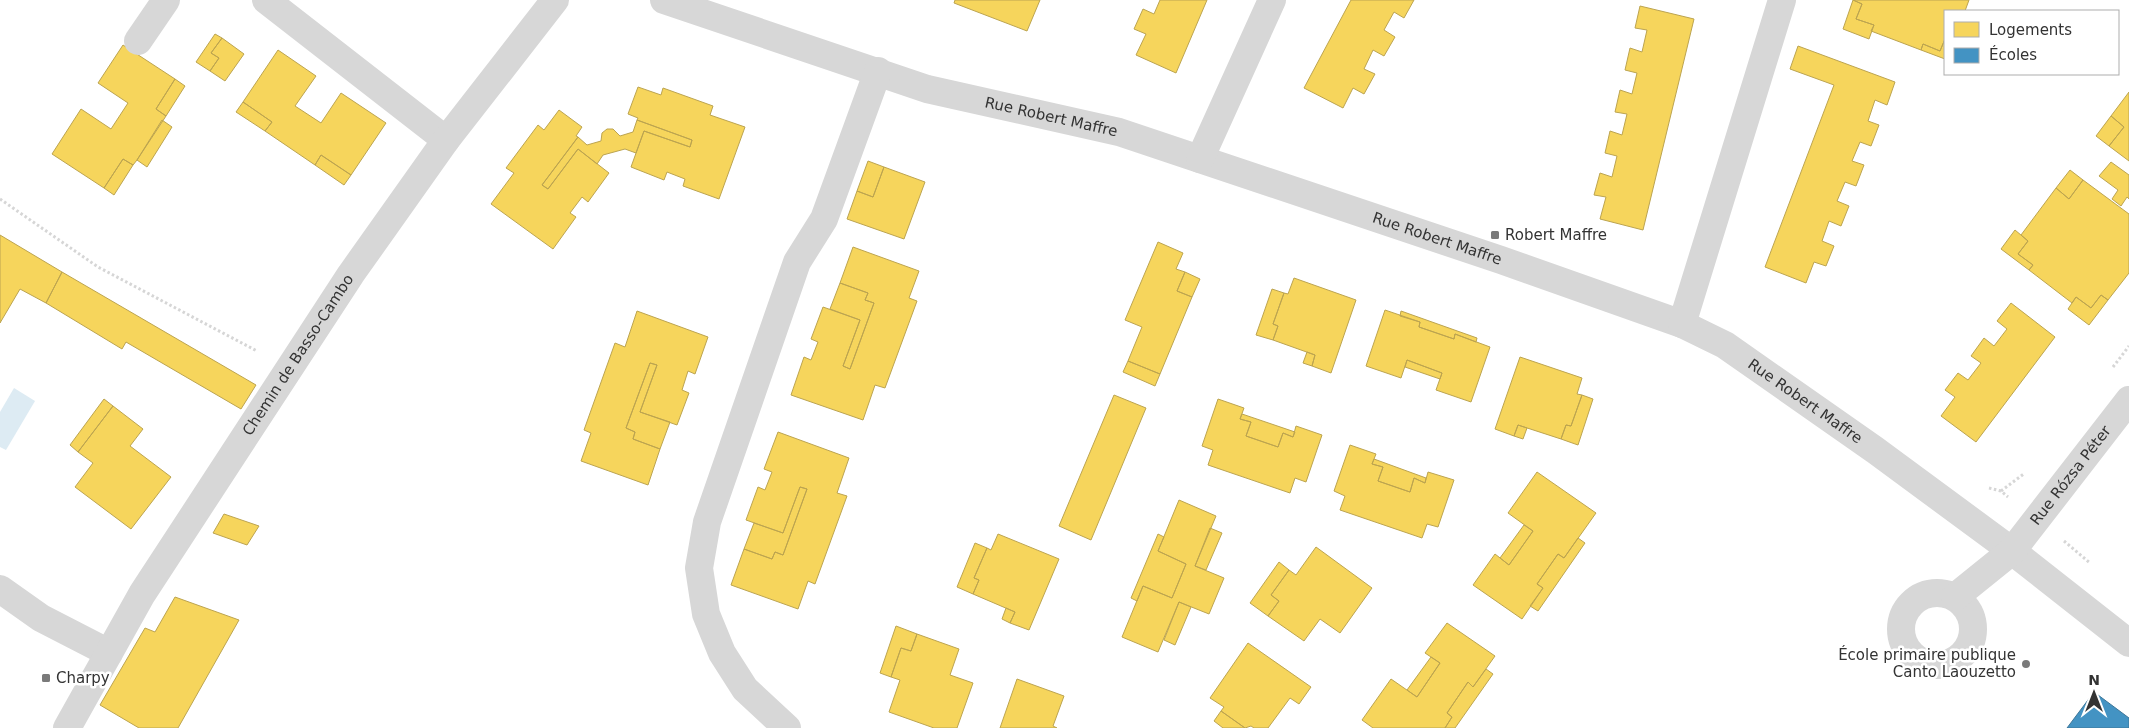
<svg xmlns="http://www.w3.org/2000/svg" width="2129" height="728" viewBox="0 0 2129 728" font-family="'DejaVu Sans',sans-serif">
	<style>
		.water { fill: #ddebf3 }
		.homes { fill: #f6d55c; stroke: #bca450 }
		.schools { fill: #4393c3; stroke: #3e7698 }
		.lines { fill: none; stroke-linecap: round; stroke-linejoin: round }
		.path { stroke: #d6d6d6; stroke-width: 3; stroke-dasharray: 2.5 2.5; stroke-linecap: butt }
		.minor { stroke: #d7d7d7; stroke-width: 28 }
		.poi-dot { fill: #7a7a7a; stroke: #fff; stroke-width: 2 }
		.labels { text-anchor: middle; dominant-baseline: central; stroke-width: 5; stroke-linejoin: round; paint-order: stroke }
		.street-label { font-size: 15px; fill: #333; stroke: #fff }
		.poi-label { font-size: 15px; fill: #333; stroke: #fff; text-anchor: start }
	</style>
	<rect width="100%" height="100%" fill="#fff"/>
	<path class="water" d="M14,388L35,401L6,450L0,447V412Z"/>
	<path class="homes" d="M955,0H1040L1027,31L954,3Z
		M1160,0H1207L1176,73L1136,55L1146,34L1134,29L1143,9L1154,14Z
		M1351,0H1414L1404,18L1394,12L1384,30L1395,37L1384,56L1373,50L1364,69L1375,74L1364,94L1353,88L1343,108L1304,88Z
		M1853,0L1862,4L1856,19L1874,25L1869,39L1843,29Z
		M1853,0H1969L1965,11H1945V39L1940,51L1923,44L1921,50L1871,31L1874,25L1856,19L1862,4Z
		M1640,6L1694,19L1643,230L1600,219L1606,197L1594,195L1600,173L1612,177L1617,156L1605,153L1610,131L1622,135L1627,114L1615,112L1620,90L1632,94L1637,73L1625,70L1630,48L1642,52L1647,30L1635,28Z
		M215,34L222,38L211,53L219,58L210,71L196,62Z
		M222,38L244,54L225,81L210,71L219,58L211,53Z
		M1945,39V59L1921,50L1923,44L1940,51Z
		M123,45L175,79L156,109L166,116L137,160L133,165L123,159L104,188L52,154L81,109L111,129L128,103L98,83Z
		M1798,46L1895,82L1887,105L1875,100L1868,121L1879,125L1871,146L1860,142L1852,161L1864,165L1856,186L1845,182L1837,201L1849,206L1841,226L1829,221L1822,241L1834,246L1826,266L1814,262L1806,283L1765,267L1834,85L1790,69Z
		M278,50L316,76L295,106L321,123L341,93L386,123L351,175L321,155L315,165L265,131L272,122L243,102Z
		M175,79L185,86L166,116L156,109Z
		M638,87L661,95L663,88L713,106L710,115L745,127L719,199L683,186L685,179L667,172L664,180L631,167L644,131L690,147L692,140L637,120L638,118L628,114Z
		M2129,92V161L2109,146L2124,127L2111,116Z
		M243,102L272,122L265,131L236,112Z
		M559,110L582,127L576,136L578,137L542,185L548,189L578,149L609,173L588,202L582,197L570,213L576,217L553,249L491,204L514,173L506,168L538,125L544,130Z
		M2111,116L2124,127L2109,146L2096,136Z
		M162,120L172,127L147,167L137,160Z
		M637,120L692,140L690,147L644,131L636,153L625,149L603,155L597,164L578,149L548,189L542,185L578,137L587,145L601,141L602,133L607,129H613L620,136L633,132Z
		M321,155L351,175L344,185L315,165Z
		M123,159L133,165L114,195L104,188Z
		M868,161L884,167L873,197L857,191Z
		M2111,162L2129,175V199L2127,197L2121,206L2112,199L2118,190L2099,176Z
		M884,167L925,182L904,239L847,219L857,191L873,197Z
		M2070,170L2083,180L2069,199L2056,188Z
		M2083,180L2129,214V273L2108,300L2101,295L2091,308L2076,297L2072,303L2029,270L2033,265L2018,254L2028,241L2021,235L2056,188L2069,199Z
		M2015,230L2028,241L2018,254L2033,265L2029,270L2001,249Z
		M0,235L62,272L46,303L20,289L0,323Z
		M1158,242L1183,253L1176,269L1185,272L1177,291L1192,297L1160,374L1128,361L1142,327L1125,320Z
		M853,247L919,271L909,298L917,301L885,388L875,385L863,420L791,395L804,357L811,360L818,342L811,339L823,307L860,320L843,366L850,369L874,303L865,300L868,293L840,283Z
		M62,272L256,385L241,409L126,342L122,349L46,303Z
		M1185,272L1200,279L1192,297L1177,291Z
		M1294,278L1356,300L1331,373L1312,366L1315,355L1273,340L1278,326L1273,324L1284,293L1288,294Z
		M840,283L868,293L865,300L874,303L850,369L843,366L860,320L830,309Z
		M1272,289L1284,293L1273,324L1278,326L1273,340L1256,335Z
		M2101,295L2108,300L2089,325L2068,309L2076,297L2091,308Z
		M2011,303L2055,337L1976,442L1941,416L1955,397L1945,390L1958,373L1968,380L1981,363L1971,356L1984,338L1994,346L2007,329L1997,321Z
		M1385,310L1420,322L1419,327L1454,339L1455,334L1490,347L1471,402L1436,390L1442,373L1407,360L1401,378L1366,366Z
		M637,311L708,337L695,374L688,371L682,390L689,393L677,425L640,412L657,365L650,363L626,428L635,432L633,439L660,449L648,485L581,461L591,433L584,430L615,343L625,347Z
		M1401,311L1477,338L1476,342L1455,334L1454,339L1419,327L1420,322L1400,316Z
		M1307,352L1315,355L1312,366L1303,363Z
		M1520,357L1582,378L1577,394L1582,395L1571,426L1566,425L1561,439L1518,425L1514,436L1495,429Z
		M1407,360L1442,373L1440,379L1405,367Z
		M1128,361L1160,374L1155,386L1123,372Z
		M650,363L657,365L640,412L670,422L660,449L633,439L635,432L626,428Z
		M1114,395L1146,408L1091,540L1059,526Z
		M1582,395L1593,399L1578,445L1561,439L1566,425L1571,426Z
		M104,399L113,406L78,452L70,445Z
		M1218,399L1244,408L1240,419L1251,422L1246,436L1278,447L1283,433L1293,437L1296,426L1322,435L1306,482L1295,478L1290,493L1208,465L1213,450L1202,446Z
		M113,406L143,429L130,446L171,477L131,529L75,487L93,463L78,452Z
		M1242,414L1295,432L1293,437L1283,433L1278,447L1246,436L1251,422L1240,419Z
		M1518,425L1527,428L1523,439L1514,436Z
		M778,432L849,458L837,493L847,496L815,584L808,581L798,609L731,585L744,549L772,559L775,552L783,555L807,489L800,487L783,533L746,520L758,487L765,490L772,472L764,469Z
		M1350,445L1376,454L1372,464L1383,467L1378,481L1410,492L1414,478L1425,483L1428,472L1454,480L1438,527L1427,524L1422,538L1340,510L1345,496L1334,491Z
		M1374,459L1426,478L1425,483L1414,478L1410,492L1378,481L1383,467L1372,464Z
		M1537,472L1596,513L1564,558L1558,554L1537,584L1543,588L1522,619L1473,585L1495,554L1509,565L1533,531L1508,513Z
		M800,487L807,489L783,555L775,552L772,559L744,549L754,523L783,533Z
		M1179,500L1216,516L1195,566L1224,578L1209,614L1179,602L1158,652L1122,637L1143,586L1172,598L1186,564L1158,551Z
		M224,514L259,526L247,545L213,533Z
		M1524,525L1533,531L1509,565L1500,558Z
		M1210,528L1222,533L1206,570L1195,566Z
		M998,534L1059,559L1029,630L1010,623L1015,612L973,594L979,580L974,578L987,548L991,550Z
		M1158,534L1164,537L1158,551L1186,564L1172,598L1143,586L1137,601L1131,598Z
		M1578,538L1585,543L1538,611L1530,606L1543,588L1537,584L1558,554L1564,558Z
		M975,543L987,548L974,578L979,580L973,594L957,587Z
		M1316,547L1372,588L1340,633L1320,619L1304,641L1268,616L1279,601L1271,595L1289,570L1296,575Z
		M1279,562L1289,570L1271,595L1279,601L1268,616L1250,603Z
		M175,597L239,620L178,728H139L100,705L145,628L155,632Z
		M1179,602L1191,607L1175,645L1164,640Z
		M1006,608L1015,612L1010,623L1002,619Z
		M1447,623L1495,656L1473,687L1468,682L1447,713L1452,717L1445,728H1373L1362,720L1391,679L1417,697L1440,663L1425,653Z
		M896,626L917,634L911,651L901,648L891,677L880,673Z
		M917,634L959,649L950,675L973,683L957,728H934L889,712L900,680L891,677L901,648L911,651Z
		M1248,643L1311,687L1299,704L1290,698L1268,728H1254L1251,726L1245,728L1221,711L1224,707L1210,698Z
		M1431,657L1440,663L1417,697L1407,690Z
		M1486,669L1493,674L1455,728H1445L1452,717L1447,713L1468,682L1473,687Z
		M1017,679L1064,696L1053,726L1057,728H1000Z
		M1221,711L1245,728H1223L1214,721Z"/>
	<path class="schools" d="M2094,692L2129,718V728H2067Z"/>
	<g class="lines">
		<path class="path" d="M0,199L98,267L257,351
			M2113,367L2129,346
			M1989,488L2001,491L2008,497
			M2001,491L2025,473
			M2064,541L2090,563"/>
		<g class="minor">
			<path d="M266,0L446,140"/>
			<path id="s1" d="M664,0L927,89L1119,132L1501,260L1682,324L1725,345L1875,450L2012,551L2129,643"/>
			<path d="M138,41L166,0"/>
			<path d="M1200,159L1272,0"/>
			<path d="M1682,324L1782,0"/>
			<path d="M0,589L41,618L109,653"/>
			<circle cx="1937" cy="629" r="36"/>
			<path id="s2" d="M1955,597L2012,551L2129,400"/>
			<path id="s3" d="M67,728L142,594L351,274L446,140L555,0"/>
			<path d="M787,728L745,689L722,653L706,614L699,568L707,522L797,262L824,219L878,71"/>
		</g>
	</g>
	<g class="poi-dot">
		<rect x="1490" y="230" width="10" height="10" rx="2.5"/>
		<circle cx="2026" cy="664" r="5"/>
		<rect x="41" y="673" width="10" height="10" rx="2.5"/>
	</g>
	<g class="labels">
		<g class="street-label">
			<text stroke="none"><textPath href="#s1" startOffset="405">Rue Robert Maffre</textPath></text>
			<text stroke="none"><textPath href="#s1" startOffset="810">Rue Robert Maffre</textPath></text>
			<text stroke="none"><textPath href="#s3" startOffset="439">Chemin de Basso-Cambo</textPath></text>
			<text stroke="none"><textPath href="#s1" startOffset="1215">Rue Robert Maffre</textPath></text>
			<text stroke="none"><textPath href="#s2" startOffset="169">Rue Rózsa Péter</textPath></text>
		</g>
		<g class="poi-label">
			<text x="1505" y="235">Robert Maffre</text>
			<text x="2016" y="655" text-anchor="end">École primaire publique<tspan x="2016" dy="17">Canto Laouzetto</tspan></text>
			<text x="56" y="678">Charpy</text>
		</g>
	</g>
	<rect x="1944" y="10" width="175" height="65" fill="#ffffff" stroke="#adadad"/>
	<rect x="1954" y="22" width="25" height="15" fill="#f6d55c" stroke="#adadad"/>
	<text x="1989" y="35" font-size="15" fill="#333333">Logements</text>
	<rect x="1954" y="48" width="25" height="15" fill="#4393c3" stroke="#adadad"/>
	<text x="1989" y="60" font-size="15" fill="#333333">Écoles</text>
	<g transform="translate(2094 693)" stroke="#ffffff" stroke-width="4" paint-order="stroke">
	<path d="M0-4L9 19L0 12L-9 19Z" fill="#333333"/>
	<text y="-8" font-size="14" font-weight="bold" text-anchor="middle" fill="#333333">N</text>
	</g>
</svg>
